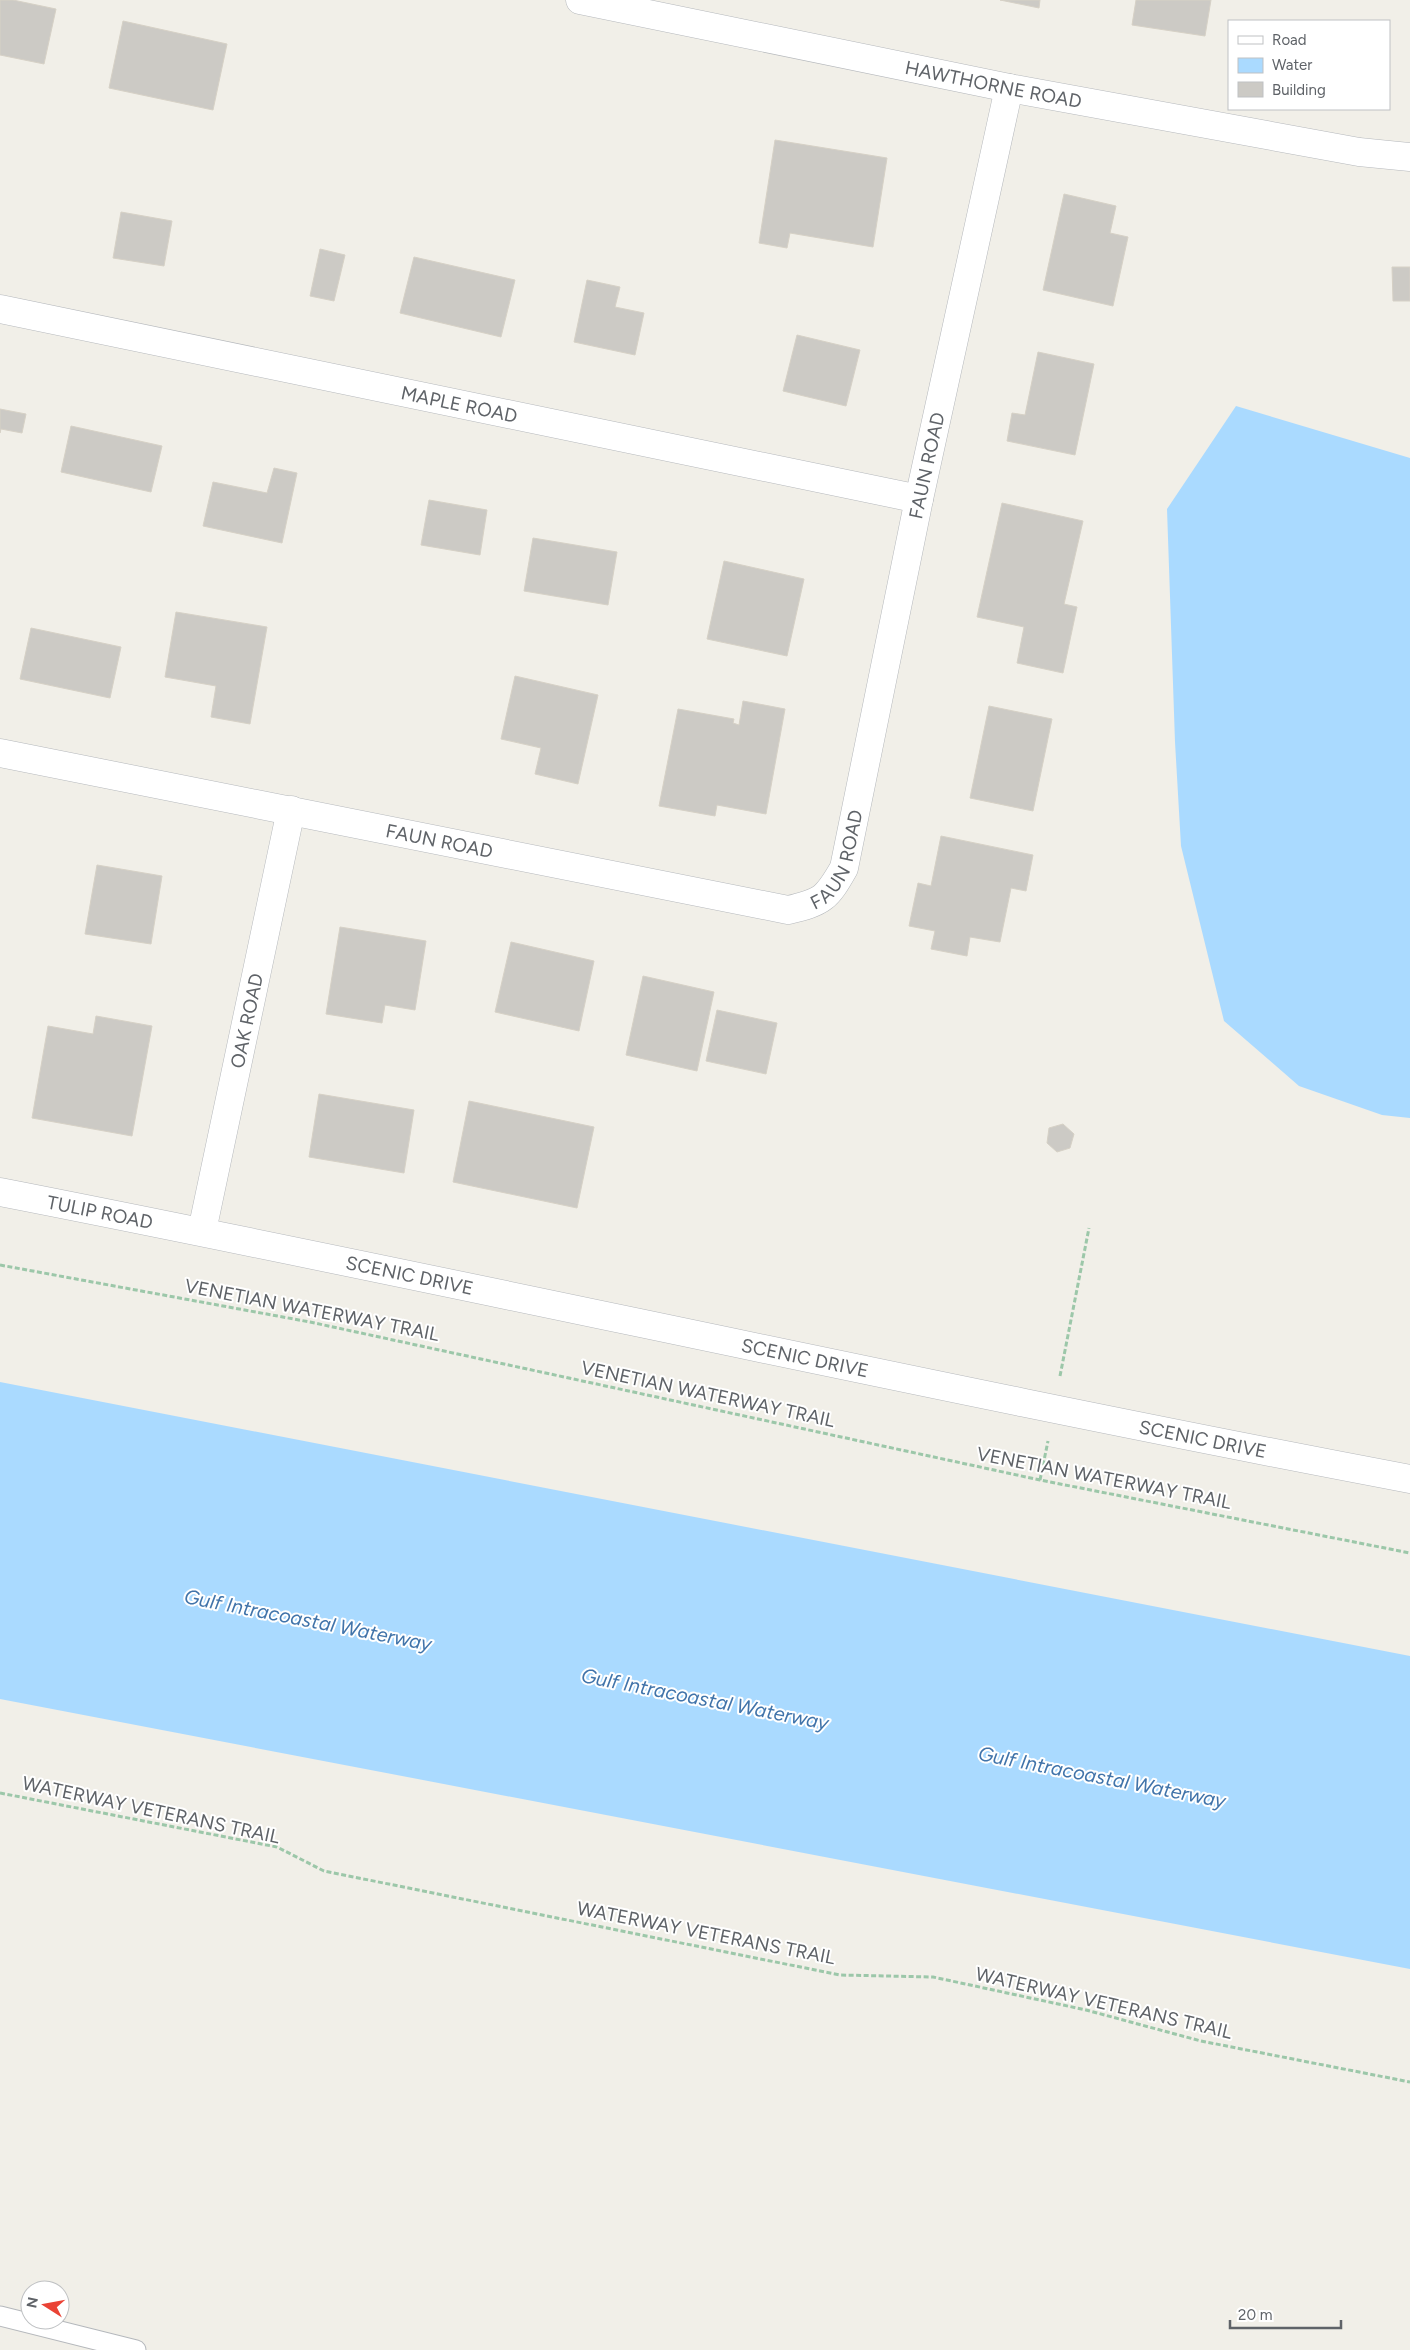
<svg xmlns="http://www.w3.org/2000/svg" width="1410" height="2350" viewBox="0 0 1410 2350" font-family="Figtree,sans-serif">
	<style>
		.water { fill: #aadaff }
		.building { fill: #cccac5; stroke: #d6d1c6 }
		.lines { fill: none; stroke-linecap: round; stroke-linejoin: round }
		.service-casing { stroke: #b5b8bc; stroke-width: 21 }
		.minor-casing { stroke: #b5b8bc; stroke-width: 29 }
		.path { stroke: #9cc7a9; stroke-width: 3; stroke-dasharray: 5 2.5; stroke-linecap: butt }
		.service { stroke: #fff; stroke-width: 19 }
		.minor { stroke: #fff; stroke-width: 28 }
		.labels { text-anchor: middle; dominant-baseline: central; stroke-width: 4; stroke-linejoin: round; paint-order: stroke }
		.street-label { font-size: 19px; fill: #5f6368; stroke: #fff }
		.water-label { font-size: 20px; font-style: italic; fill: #4174aa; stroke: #fff }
	</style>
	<rect width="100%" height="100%" fill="#f1efe8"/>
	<path class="water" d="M1236,406L1410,458V1118L1382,1115L1299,1086L1224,1021L1181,846L1175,742L1167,509Z
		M0,1382L1410,1656V1969L0,1699Z"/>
	<path class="building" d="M0,0H13L56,9L44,64L0,55Z
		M1000,0H1040L1039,8Z
		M1136,0H1211L1205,36L1132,25Z
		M123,21L227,44L213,110L109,88Z
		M775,140L887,158L873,247L790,233L787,248L759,243Z
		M1064,194L1116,206L1110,233L1128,237L1113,306L1043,290Z
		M121,212L172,221L164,266L113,258Z
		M320,249L345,255L334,301L310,296Z
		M414,257L515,280L501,337L400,313Z
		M1392,267H1410V301H1393Z
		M587,280L620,287L615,307L644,313L635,355L574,342Z
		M797,335L860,350L846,406L783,391Z
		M1038,352L1094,364L1075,455L1007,441L1012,413L1025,415Z
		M0,409L26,414L22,433L1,429L0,433Z
		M71,426L162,446L151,492L61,472Z
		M274,468L297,473L282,543L203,526L213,482L267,493Z
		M429,500L487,510L480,555L421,545Z
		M1002,503L1083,521L1064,604L1077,607L1063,673L1017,663L1024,627L977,617Z
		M533,538L617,552L608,605L524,591Z
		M724,561L804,579L787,656L707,639Z
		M176,612L267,627L250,724L211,717L216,686L165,677Z
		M31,628L121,647L110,698L20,679Z
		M515,676L598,695L578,784L535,774L541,748L501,739Z
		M743,701L785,709L766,814L717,805L715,816L659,806L678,709L734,719L733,723L739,725Z
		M989,706L1052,719L1033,811L970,798Z
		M941,836L1033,855L1026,891L1011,888L1000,942L970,937L967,956L931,949L935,931L909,926L918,883L931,886Z
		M97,865L162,876L151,944L85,934Z
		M340,927L426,941L415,1010L385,1005L382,1023L326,1014Z
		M511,942L594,961L579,1031L495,1012Z
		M643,976L714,992L697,1071L626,1055Z
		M717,1010L777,1023L766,1074L706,1061Z
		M96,1016L152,1026L132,1136L32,1118L48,1026L93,1034Z
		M319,1094L414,1110L404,1173L309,1157Z
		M469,1101L594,1127L577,1208L453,1182Z
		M1063,1124L1074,1134L1070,1148L1057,1152L1047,1143L1049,1128Z"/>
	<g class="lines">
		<defs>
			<path id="service" d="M0,2316L136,2350"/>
			<g id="minor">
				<path id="s1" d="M580,0L1009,88L1359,152L1410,157"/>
				<path id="s2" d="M0,309L919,499"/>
				<path id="s3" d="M0,753L788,910C823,902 827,898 844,868L919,499L1009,88"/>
				<path id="s4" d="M0,1192C471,1284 939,1390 1410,1479"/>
				<path id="s5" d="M202,1231L291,810"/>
			</g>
		</defs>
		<use href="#service" class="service-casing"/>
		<use href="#minor" class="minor-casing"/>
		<path class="path" d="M0,1265L310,1322L1040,1480L1410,1553
			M1060,1376L1089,1228
			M1040,1480L1048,1441
			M0,1793L277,1847L324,1871L840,1975L933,1977L1086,2010L1201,2041L1410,2082"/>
		<use href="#service" class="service"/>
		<use href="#minor" class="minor"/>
	</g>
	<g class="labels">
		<g class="street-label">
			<text stroke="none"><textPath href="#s1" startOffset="422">HAWTHORNE ROAD</textPath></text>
			<text stroke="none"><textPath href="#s2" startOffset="469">MAPLE ROAD</textPath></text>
			<text stroke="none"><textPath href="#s3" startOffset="1288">FAUN ROAD</textPath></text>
			<text stroke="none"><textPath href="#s3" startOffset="448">FAUN ROAD</textPath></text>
			<text stroke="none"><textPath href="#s3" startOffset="882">FAUN ROAD</textPath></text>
			<text stroke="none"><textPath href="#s5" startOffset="215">OAK ROAD</textPath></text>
			<text stroke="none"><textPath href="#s4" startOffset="102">TULIP ROAD</textPath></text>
			<text stroke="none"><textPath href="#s4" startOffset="418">SCENIC DRIVE</textPath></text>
			<text transform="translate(312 1310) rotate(11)">VENETIAN WATERWAY TRAIL</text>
			<text stroke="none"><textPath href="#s4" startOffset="822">SCENIC DRIVE</textPath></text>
			<text transform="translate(708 1394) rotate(12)">VENETIAN WATERWAY TRAIL</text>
			<text stroke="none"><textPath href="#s4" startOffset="1228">SCENIC DRIVE</textPath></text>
			<text transform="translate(1104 1478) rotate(11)">VENETIAN WATERWAY TRAIL</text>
			<text transform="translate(151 1810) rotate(12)">WATERWAY VETERANS TRAIL</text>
			<text transform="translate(706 1933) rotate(11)">WATERWAY VETERANS TRAIL</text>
			<text transform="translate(1104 2003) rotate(13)">WATERWAY VETERANS TRAIL</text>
		</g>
		<g class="water-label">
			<text transform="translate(308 1620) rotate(11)">Gulf Intracoastal Waterway</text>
			<text transform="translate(705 1699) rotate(11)">Gulf Intracoastal Waterway</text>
			<text transform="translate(1102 1777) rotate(11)">Gulf Intracoastal Waterway</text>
		</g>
	</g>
	<rect x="1228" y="20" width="162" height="90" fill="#ffffff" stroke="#bfc1c3"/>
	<rect x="1238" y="36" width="25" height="8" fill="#ffffff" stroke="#bfc1c3"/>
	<text x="1272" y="45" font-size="15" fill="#5f6368">Road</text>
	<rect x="1238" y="58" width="25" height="15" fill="#aadaff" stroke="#bfc1c3"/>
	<text x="1272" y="70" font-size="15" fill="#5f6368">Water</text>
	<rect x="1238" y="82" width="25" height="15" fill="#cccac5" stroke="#bfc1c3"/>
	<text x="1272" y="95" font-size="15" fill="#5f6368">Building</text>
	<g transform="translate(45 2305) rotate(281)"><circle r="24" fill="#ffffff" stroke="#bfc1c3"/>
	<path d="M0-4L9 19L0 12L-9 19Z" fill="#ea4335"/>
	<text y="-8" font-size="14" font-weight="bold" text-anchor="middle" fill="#5f6368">N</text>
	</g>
	<path d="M1230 2320v8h111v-8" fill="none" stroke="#5f6368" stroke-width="2.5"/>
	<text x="1238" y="2320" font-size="15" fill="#5f6368" stroke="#ffffff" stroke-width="4" paint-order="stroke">20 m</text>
</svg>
